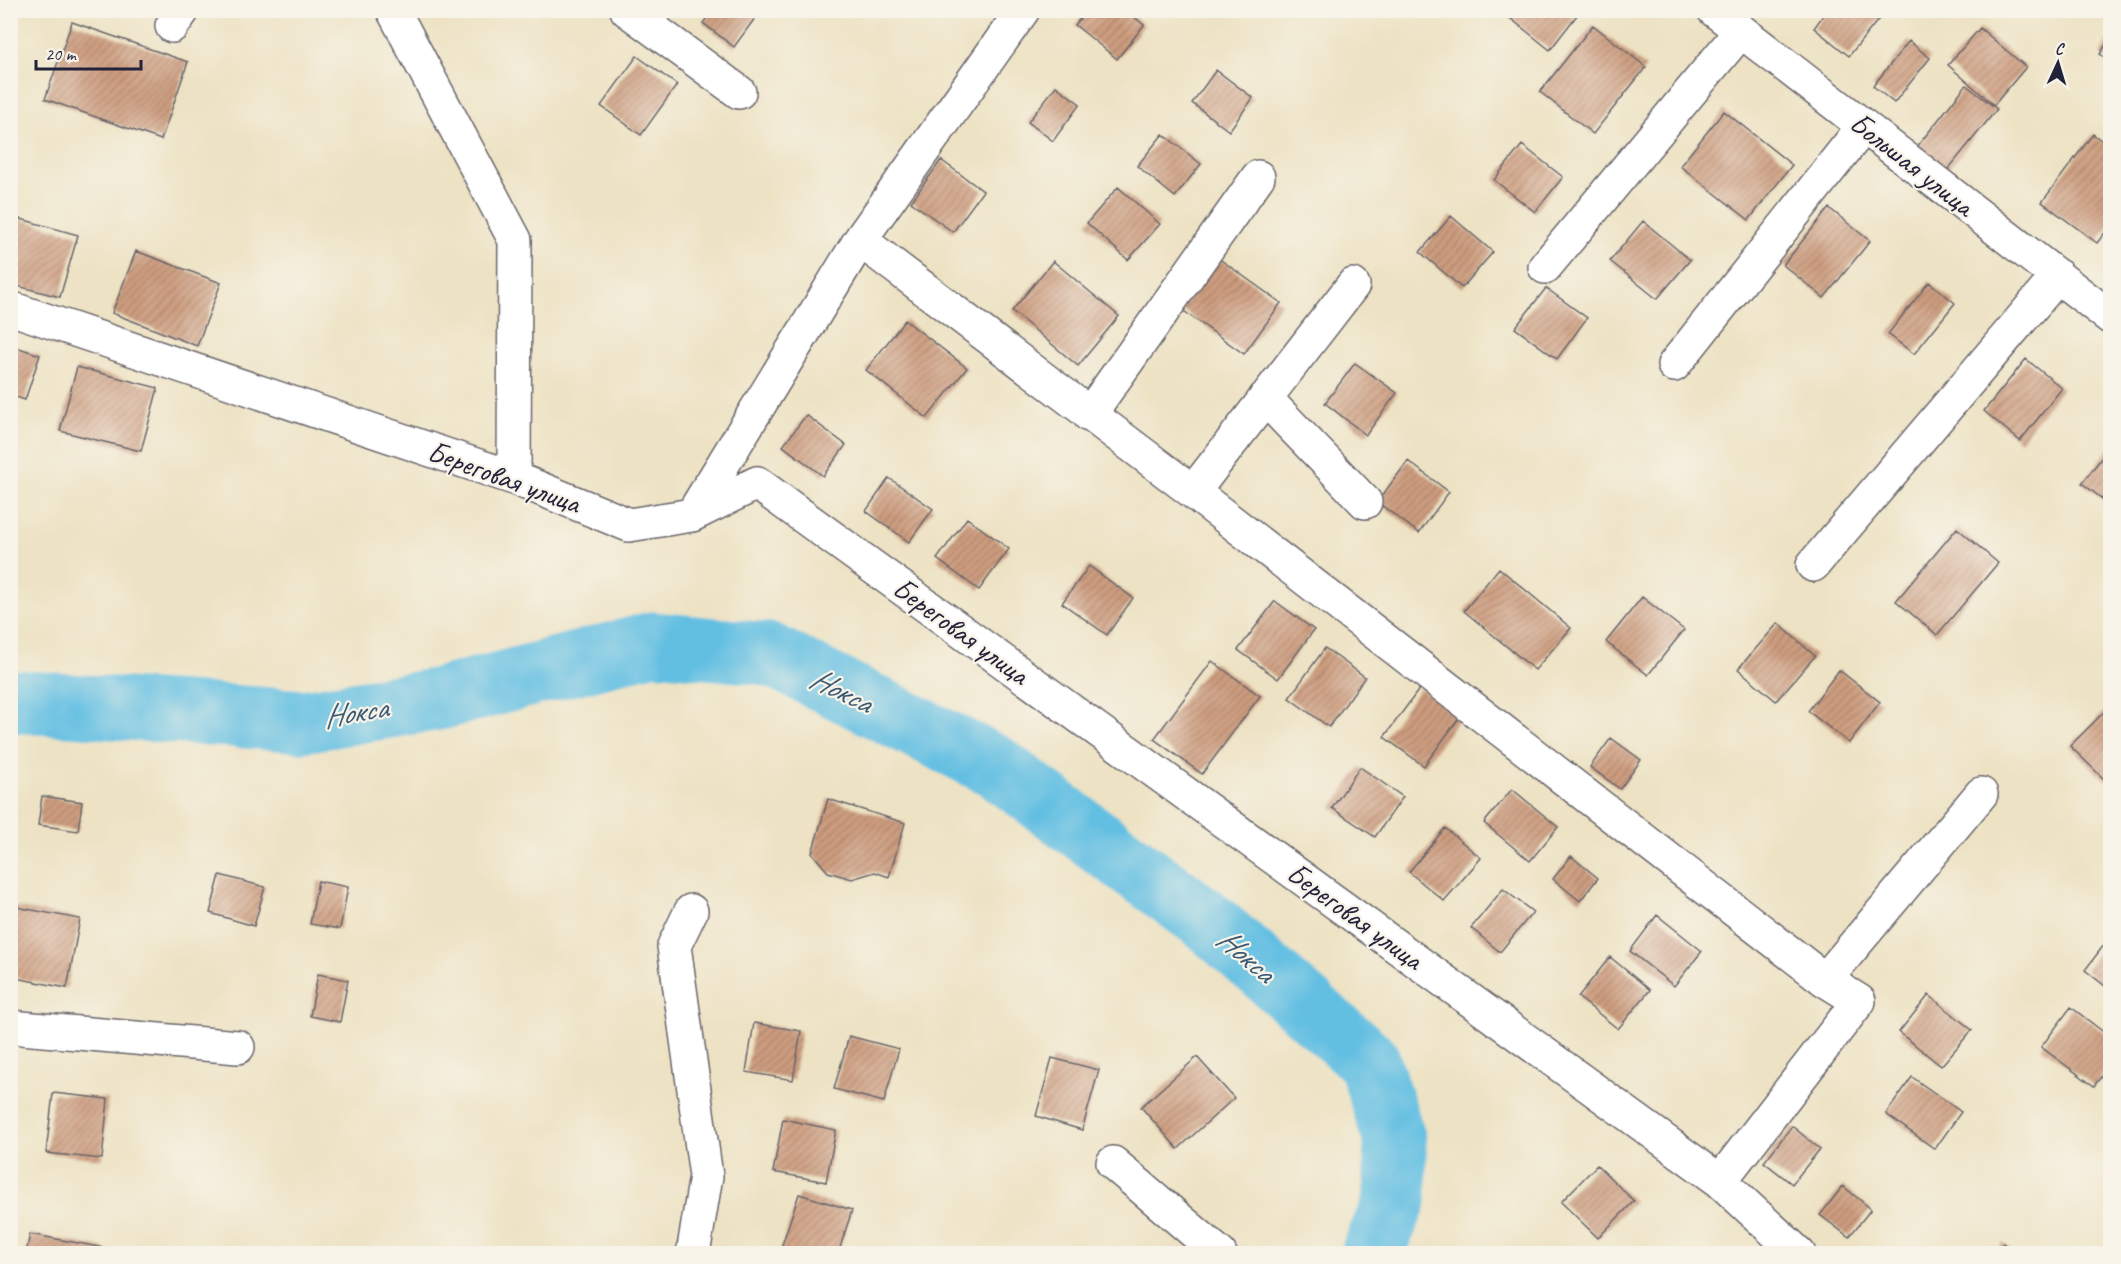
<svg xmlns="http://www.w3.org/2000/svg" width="2121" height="1264" viewBox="0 0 2121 1264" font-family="Caveat,sans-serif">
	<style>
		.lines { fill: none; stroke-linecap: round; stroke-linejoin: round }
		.river { stroke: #64bfe2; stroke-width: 63 }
		.building { fill: url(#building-hatch) }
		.minor-casing { stroke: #69656b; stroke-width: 36 }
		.minor { stroke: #fff; stroke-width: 33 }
		.labels { text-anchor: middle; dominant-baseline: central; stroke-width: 4.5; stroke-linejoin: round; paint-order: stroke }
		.street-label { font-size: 30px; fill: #22223b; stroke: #f7f3e8 }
		.water-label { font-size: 32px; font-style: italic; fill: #395975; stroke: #f7f3e8 }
	</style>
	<defs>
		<pattern id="building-hatch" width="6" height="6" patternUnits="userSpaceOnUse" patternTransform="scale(1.5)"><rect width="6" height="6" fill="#ce9d7f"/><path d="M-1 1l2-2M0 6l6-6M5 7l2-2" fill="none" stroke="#a78069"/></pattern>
	</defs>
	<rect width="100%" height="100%" fill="#f7f3e8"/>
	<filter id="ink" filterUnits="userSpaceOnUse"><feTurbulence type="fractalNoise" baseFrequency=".0167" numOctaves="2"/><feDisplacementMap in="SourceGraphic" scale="12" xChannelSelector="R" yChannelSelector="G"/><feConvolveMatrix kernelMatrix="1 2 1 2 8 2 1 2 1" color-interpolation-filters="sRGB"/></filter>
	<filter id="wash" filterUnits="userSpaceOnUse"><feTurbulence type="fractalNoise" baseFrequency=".008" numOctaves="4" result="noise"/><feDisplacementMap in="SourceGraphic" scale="24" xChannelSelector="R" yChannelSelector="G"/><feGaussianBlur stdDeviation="1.35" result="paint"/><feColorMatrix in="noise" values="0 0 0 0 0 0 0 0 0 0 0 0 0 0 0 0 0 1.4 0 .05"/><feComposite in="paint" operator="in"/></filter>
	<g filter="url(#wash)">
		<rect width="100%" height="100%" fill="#ede2c3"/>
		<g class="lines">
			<path class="river" d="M10,701L303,721L439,699L653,643L769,654L995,766L1205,919L1369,1061L1395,1141V1201L1372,1254"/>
		</g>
		<g id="blocks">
			<path class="building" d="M713,10H761L734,47L703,23Z
				M1087,10H1126L1144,25L1117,59L1075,25Z
				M1500,10H1581L1550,50Z
				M1827,10H1886L1849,56L1814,28Z
				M72,22L188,62L161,140L45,99Z
				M1593,25L1646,67L1593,134L1540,92Z
				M1980,28L2026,67L1994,105L1948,65Z
				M2110,38V61L2100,54Z
				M1909,41L1930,58L1894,103L1873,86Z
				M637,56L677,85L641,135L601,106Z
				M1216,70L1253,98L1229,131L1192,103Z
				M1966,85L1997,109L1946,172L1916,148Z
				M1056,86L1080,104L1053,141L1028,122Z
				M1724,111L1792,165L1749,220L1680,166Z
				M1163,134L1201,164L1175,197L1137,166Z
				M2093,134L2110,147V226L2097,243L2042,202Z
				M1522,145L1563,177L1535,212L1494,180Z
				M941,160L983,191L953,232L911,202Z
				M1118,187L1160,224L1128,260L1087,223Z
				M1829,208L1870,241L1824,298L1783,265Z
				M10,216L78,235L60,297L10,284Z
				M1451,216L1493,252L1462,288L1420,252Z
				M1643,221L1690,260L1657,299L1610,261Z
				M136,251L221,283L197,346L112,313Z
				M1218,258L1281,303L1244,354L1181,309Z
				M1053,261L1119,316L1078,366L1012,311Z
				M1929,282L1955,303L1914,354L1888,334Z
				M1546,288L1587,318L1557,359L1515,328Z
				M905,320L967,368L927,418L866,370Z
				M10,345L40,355L25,400L10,395Z
				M2026,359L2062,388L2020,441L1984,411Z
				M1355,363L1397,393L1366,435L1325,403Z
				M77,367L158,388L141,451L60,431Z
				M806,415L846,445L823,476L783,446Z
				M2110,447V505L2082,483Z
				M1408,461L1449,492L1419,533L1377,502Z
				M889,478L933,509L909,542L866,511Z
				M967,518L1009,549L979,590L937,559Z
				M1957,528L1998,563L1937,635L1896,601Z
				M1089,566L1133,598L1107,635L1062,603Z
				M1499,568L1571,628L1535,670L1464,611Z
				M1642,597L1684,630L1648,675L1606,642Z
				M1275,601L1314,630L1278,679L1238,650Z
				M1778,623L1815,656L1776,701L1738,669Z
				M1325,648L1365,677L1329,727L1289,698Z
				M1212,661L1260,696L1202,774L1154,739Z
				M1839,670L1880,702L1849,743L1808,711Z
				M1420,688L1460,717L1424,766L1384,737Z
				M2106,710L2110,714V779L2107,782L2070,746Z
				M1611,738L1641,760L1620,789L1590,767Z
				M1360,767L1403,797L1375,837L1332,808Z
				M1512,789L1558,827L1530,861L1484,823Z
				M42,796L82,802L78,831L38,825Z
				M828,799L905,823L889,877L875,872L852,879L828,872L812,853Z
				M1445,828L1481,858L1444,901L1409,872Z
				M1571,856L1598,878L1580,901L1553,879Z
				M220,875L265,887L254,926L210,913Z
				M318,881L348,887L340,929L310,924Z
				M1503,889L1533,912L1500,952L1471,928Z
				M11,906L80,919L67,988L10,977Z
				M1657,915L1702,951L1674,986L1630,951Z
				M2110,937V990L2085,970Z
				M1610,957L1650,990L1618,1029L1578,997Z
				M318,974L348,980L340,1022L310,1016Z
				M1929,995L1972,1030L1941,1066L1899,1032Z
				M2071,1007L2110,1037V1065L2094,1086L2041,1047Z
				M754,1023L801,1031L793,1080L746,1072Z
				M849,1036L899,1049L884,1102L834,1089Z
				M1197,1057L1234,1098L1178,1149L1141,1107Z
				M1052,1058L1099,1070L1082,1130L1036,1116Z
				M1912,1077L1961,1112L1935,1149L1886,1114Z
				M53,1093L108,1099L102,1159L46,1153Z
				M783,1119L836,1130L826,1182L773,1172Z
				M1792,1126L1820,1149L1792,1184L1764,1162Z
				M1597,1165L1634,1201L1598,1238L1561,1202Z
				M1843,1186L1871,1209L1849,1237L1820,1215Z
				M799,1194L852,1210L838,1254H788L780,1251Z
				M30,1234L105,1248L104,1254H26Z
				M2003,1243L2016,1254H1995Z
				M139,1247L166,1252V1254H137Z"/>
		</g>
	</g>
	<g filter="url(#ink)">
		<use href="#blocks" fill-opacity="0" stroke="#69656b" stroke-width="1.5"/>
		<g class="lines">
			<defs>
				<path id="minor" d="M393,10L515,240L514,478
					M627,10L739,92
					M1714,10L2110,317
					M172,26L183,10
					M860,240L1193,492L1825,980L1859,1001L1720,1181
					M1545,267L1741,31
					M10,308L514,478L629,525L692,515L757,483L1720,1181L1799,1254
					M1674,365L1864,126
					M1265,398L1365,502
					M1089,415L1258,177
					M1193,492L1353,285
					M692,515L860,240L1023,10
					M1813,565L2058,276
					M691,911L674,946L706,1176L693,1254
					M1825,980L1981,794
					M10,1027L238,1047
					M1113,1163L1220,1254"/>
			</defs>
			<use href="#minor" class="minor-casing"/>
			<use href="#minor" class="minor"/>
		</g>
	</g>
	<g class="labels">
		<g class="street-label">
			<text transform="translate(1912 164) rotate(38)">Большая улица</text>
			<text transform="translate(504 477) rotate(20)">Береговая улица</text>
			<text transform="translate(961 631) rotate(36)">Береговая улица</text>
			<text transform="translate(1355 916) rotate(36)">Береговая улица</text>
		</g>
		<g class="water-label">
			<text transform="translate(841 690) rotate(26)">Нокса</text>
			<text transform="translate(355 712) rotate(-9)">Нокса</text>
			<text transform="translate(1246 955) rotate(41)">Нокса</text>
		</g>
	</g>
	<rect width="2121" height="1264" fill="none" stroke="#f7f3e8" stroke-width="36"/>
	<g transform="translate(2058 63) rotate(4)" stroke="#f7f3e8" stroke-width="4.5" paint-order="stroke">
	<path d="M0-4.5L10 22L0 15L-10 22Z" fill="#22223b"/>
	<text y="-9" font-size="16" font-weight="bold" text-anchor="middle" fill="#22223b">С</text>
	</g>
	<path d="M36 60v9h105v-9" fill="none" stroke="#22223b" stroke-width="3"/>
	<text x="45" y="60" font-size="18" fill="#22223b" stroke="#f7f3e8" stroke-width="4.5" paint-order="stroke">20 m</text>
</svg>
